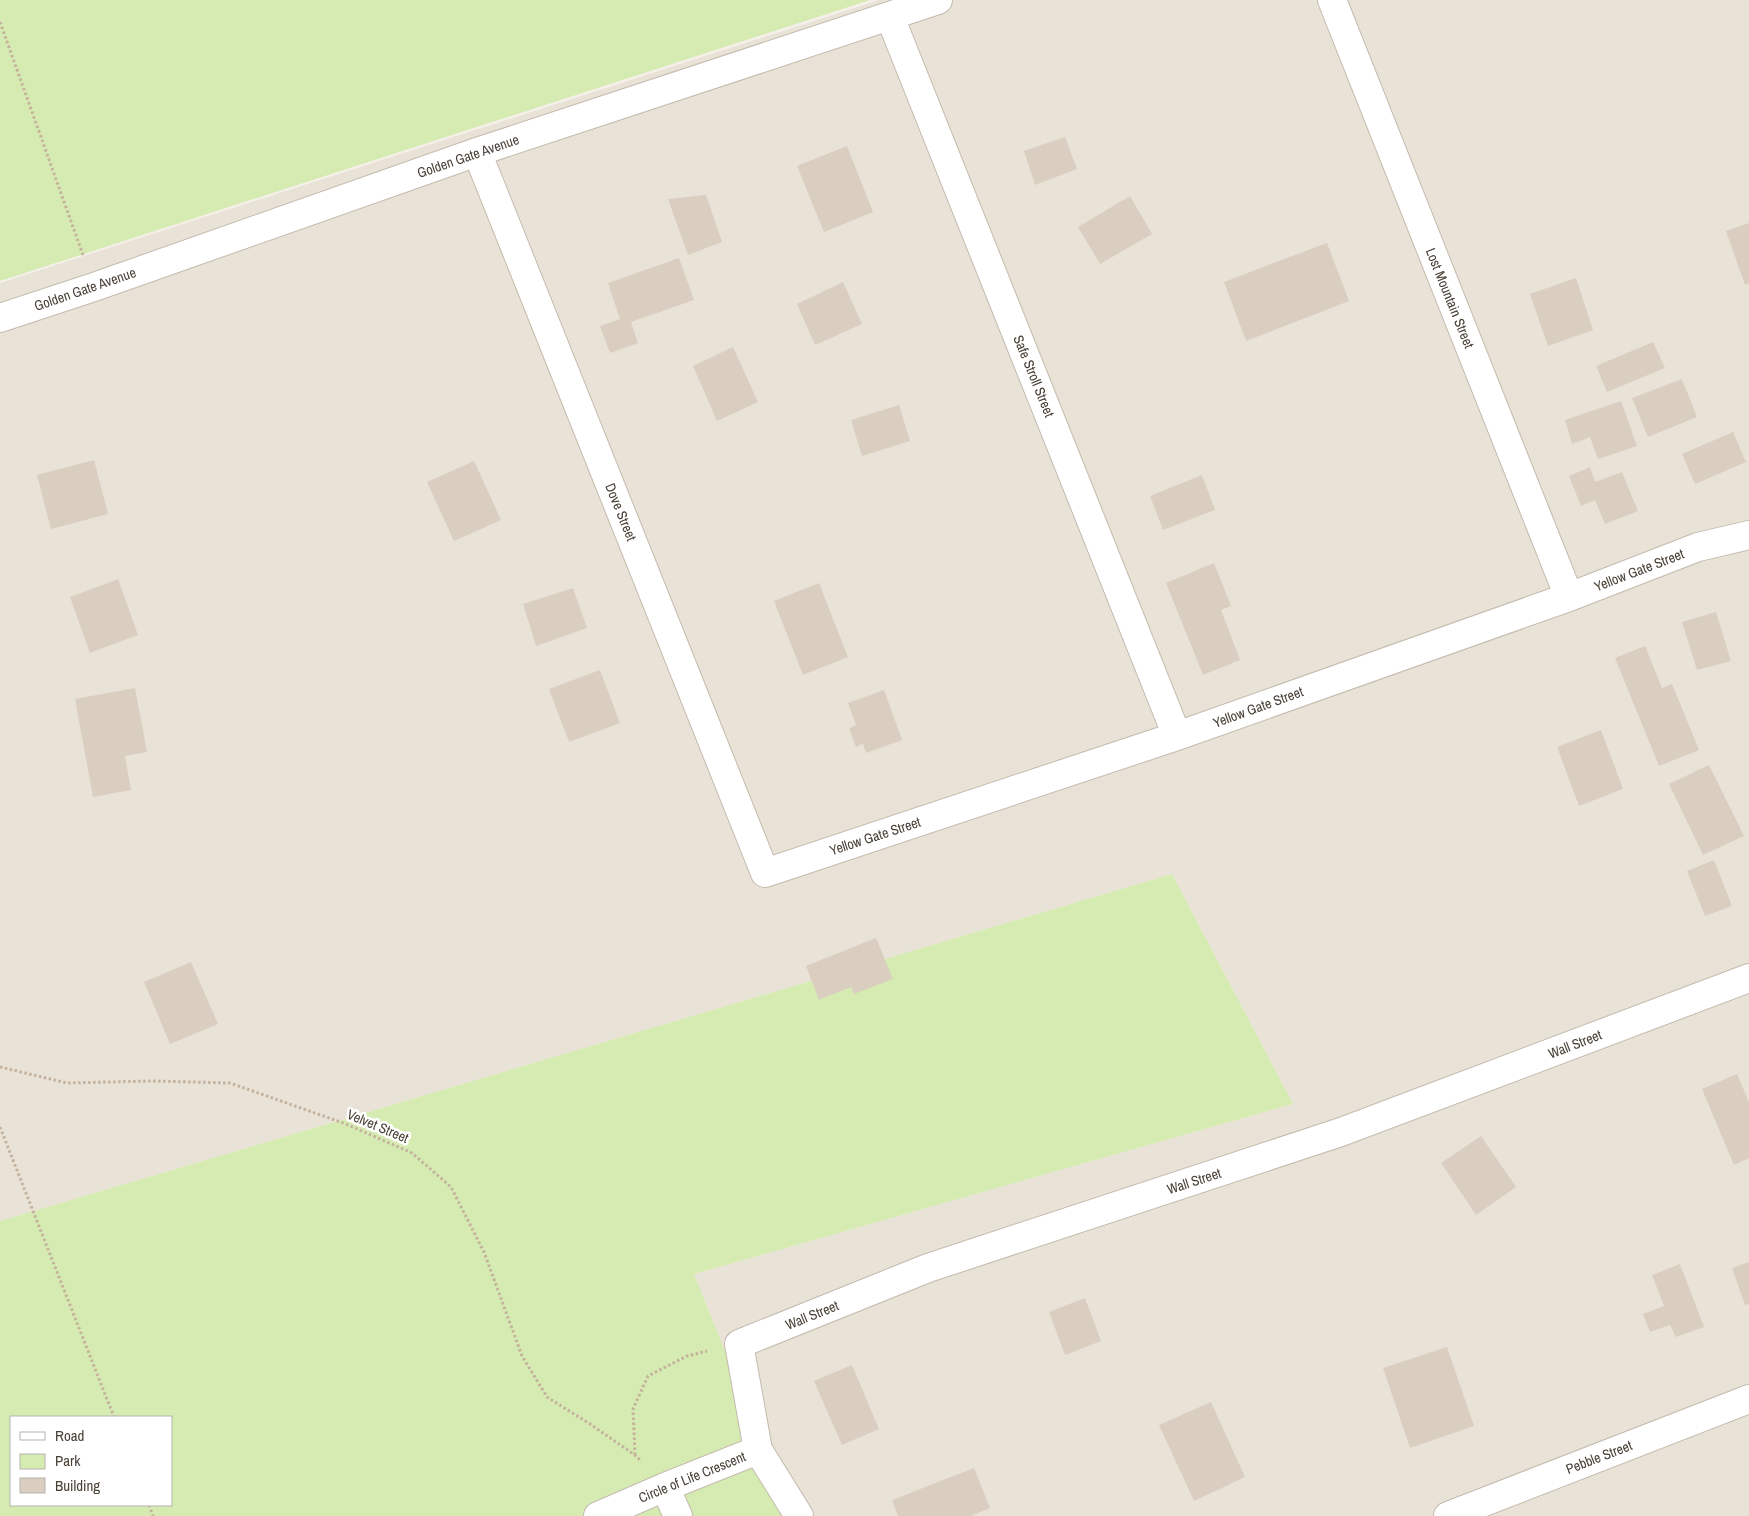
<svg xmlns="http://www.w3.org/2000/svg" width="1749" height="1516" viewBox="0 0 1749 1516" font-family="'Archivo Narrow',sans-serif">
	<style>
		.residential { fill: #e9e2d7 }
		.green { fill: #d6ebb1; fill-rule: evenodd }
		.building { fill: #dacec1 }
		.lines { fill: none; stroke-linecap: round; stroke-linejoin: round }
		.minor-casing { stroke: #c4baae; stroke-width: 30 }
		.path { stroke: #c4b29c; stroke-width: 3; stroke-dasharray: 2.5 2.5; stroke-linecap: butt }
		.minor { stroke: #fff; stroke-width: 28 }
		.labels { text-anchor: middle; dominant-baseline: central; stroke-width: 5; stroke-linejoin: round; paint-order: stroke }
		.street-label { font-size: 14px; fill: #494137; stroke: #fff }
	</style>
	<rect width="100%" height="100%" fill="#f5f0e9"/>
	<path class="residential" d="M879,0H1749V1516H791L694,1274L1293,1104L1172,874L0,1221V283Z"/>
	<path class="green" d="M0,0H870L0,281Z
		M1172,874L1293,1104L694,1274L791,1516H0V1221ZM11,1417H171V1505H11Z"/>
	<path class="building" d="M1065,137L1077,169L1035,185L1024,151Z
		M847,146L873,212L824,232L797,166Z
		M706,195L722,242L688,255L668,199Z
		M1130,196L1152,234L1100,264L1078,227Z
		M1749,223V283L1745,285L1726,231Z
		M1327,243L1349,301L1246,341L1224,282Z
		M679,258L694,300L631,322L638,343L610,353L600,326L620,319L608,283Z
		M1576,278L1593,330L1548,346L1530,294Z
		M843,282L862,324L815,345L797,304Z
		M1653,342L1665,368L1607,392L1596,366Z
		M733,347L758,402L717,421L693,366Z
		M1682,379L1697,417L1648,437L1632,398Z
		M1621,401L1637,446L1598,459L1590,437L1572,444L1565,420Z
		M899,405L910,441L862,456L851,420Z
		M1733,432L1746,462L1695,484L1682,454Z
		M94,460L108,514L51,529L37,475Z
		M474,461L501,520L454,541L427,482Z
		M1590,467L1595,482L1622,472L1638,511L1605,524L1595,500L1581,506L1569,476Z
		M1202,475L1215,510L1163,530L1150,496Z
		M1214,563L1231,606L1221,610L1240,660L1203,675L1166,583Z
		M118,579L138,635L90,653L70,597Z
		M819,583L848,657L803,675L774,601Z
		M573,588L587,628L536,646L523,604Z
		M1716,612L1731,661L1697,670L1682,622Z
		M1645,646L1662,688L1672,684L1699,750L1659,766L1615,658Z
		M600,670L620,723L569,742L549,689Z
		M135,688L147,752L125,756L131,790L93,797L75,699Z
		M884,690L902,740L866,753L863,744L856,747L849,728L856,725L848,703Z
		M1601,730L1623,789L1579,806L1557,747Z
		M1709,765L1744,836L1703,855L1669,784Z
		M1714,860L1732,906L1705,916L1687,871Z
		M876,938L893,979L854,994L851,987L819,1000L806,966Z
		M191,962L218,1024L170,1044L144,982Z
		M1737,1074L1749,1102V1158L1734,1165L1702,1089Z
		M1481,1136L1516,1187L1476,1215L1441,1163Z
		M1749,1262V1304L1745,1305L1732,1268Z
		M1680,1264L1704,1327L1676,1337L1670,1325L1650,1332L1643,1314L1664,1306L1652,1275Z
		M1085,1298L1101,1341L1065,1355L1049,1312Z
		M1447,1347L1474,1426L1410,1448L1383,1368Z
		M852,1365L879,1429L842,1445L814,1381Z
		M1211,1402L1245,1477L1194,1501L1159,1425Z
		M974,1468L990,1508L971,1516H898L892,1500Z"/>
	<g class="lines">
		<defs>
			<path id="minor" d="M1332,0L1569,597
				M890,17L1177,736
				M477,152L765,873L1177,736L1569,597L1698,547L1749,535
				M0,318L94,287L477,152L938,0
				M665,1487L678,1516
				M598,1516L665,1487L758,1450
				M799,1516L758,1450L739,1344L928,1268L1341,1132L1749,978
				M1448,1516L1749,1399"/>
		</defs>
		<use href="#minor" class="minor-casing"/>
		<path class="path" d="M0,22L83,255
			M0,1067L67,1083L152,1081L230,1083L346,1124L412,1153L451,1187L484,1252L522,1356L547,1397L590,1424L635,1455L641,1461
			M0,1127L114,1417
			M635,1455L633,1409L648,1376L687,1356L707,1351
			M149,1505L153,1516"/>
		<use href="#minor" class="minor"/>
	</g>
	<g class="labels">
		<g class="street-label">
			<text transform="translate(468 156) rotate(-19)">Golden Gate Avenue</text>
			<text transform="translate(85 289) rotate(-19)">Golden Gate Avenue</text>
			<text transform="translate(1450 298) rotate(68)">Lost Mountain Street</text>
			<text transform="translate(1034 376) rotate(68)">Safe Stroll Street</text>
			<text transform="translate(621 512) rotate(68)">Dove Street</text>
			<text transform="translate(1639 570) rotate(-21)">Yellow Gate Street</text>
			<text transform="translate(1258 707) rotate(-20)">Yellow Gate Street</text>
			<text transform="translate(875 836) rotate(-18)">Yellow Gate Street</text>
			<text transform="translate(1575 1044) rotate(-21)">Wall Street</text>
			<text transform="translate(378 1126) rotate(23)">Velvet Street</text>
			<text transform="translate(1194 1181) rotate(-18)">Wall Street</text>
			<text transform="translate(812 1315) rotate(-22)">Wall Street</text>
			<text transform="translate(1599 1457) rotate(-21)">Pebble Street</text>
			<text transform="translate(692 1477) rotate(-22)">Circle of Life Crescent</text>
		</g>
	</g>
	<rect x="10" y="1416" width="162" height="90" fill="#ffffff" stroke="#b6b3af"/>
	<rect x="20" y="1432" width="25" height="8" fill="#ffffff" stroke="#b6b3af"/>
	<text x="55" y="1441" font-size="15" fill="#494137">Road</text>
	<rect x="20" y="1454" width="25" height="15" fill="#d6ebb1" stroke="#b6b3af"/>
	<text x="55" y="1466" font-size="15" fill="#494137">Park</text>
	<rect x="20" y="1478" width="25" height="15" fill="#dacec1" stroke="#b6b3af"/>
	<text x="55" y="1491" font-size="15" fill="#494137">Building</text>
</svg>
